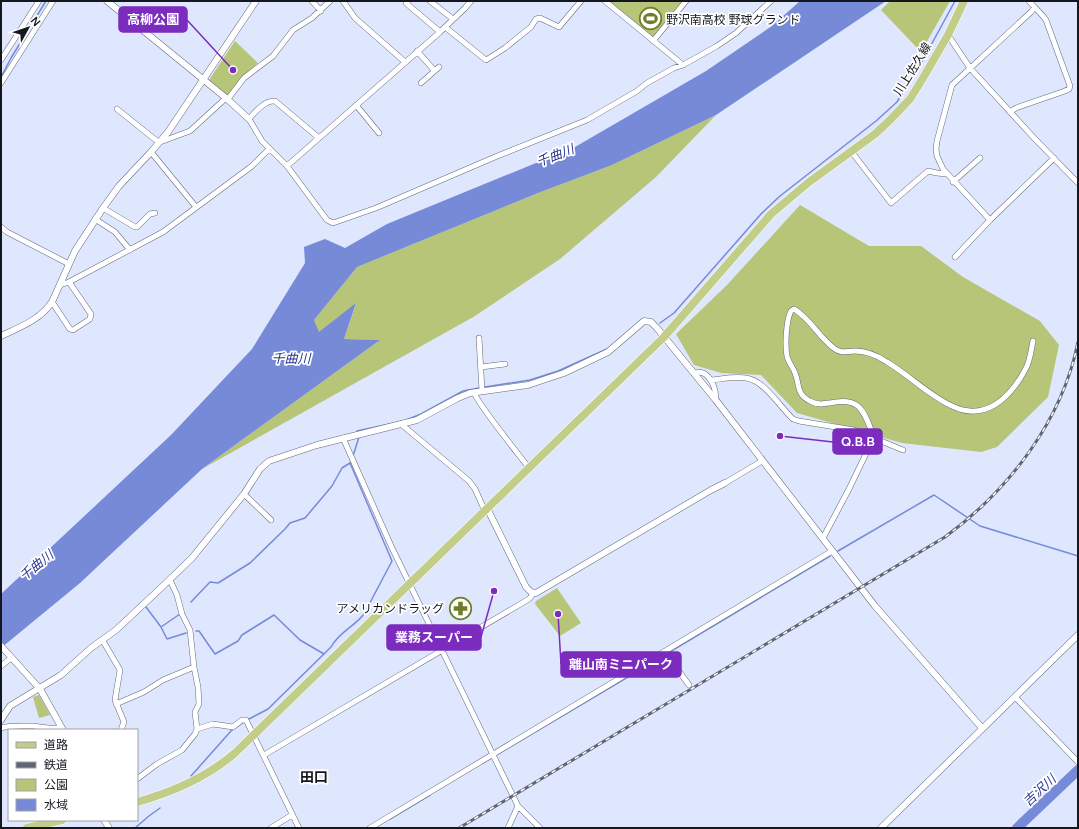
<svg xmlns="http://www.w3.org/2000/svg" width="1079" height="829" viewBox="0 0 1079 829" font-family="Manrope,'Noto Sans JP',sans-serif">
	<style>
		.green { fill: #b6c577 }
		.water { fill: #768ad8 }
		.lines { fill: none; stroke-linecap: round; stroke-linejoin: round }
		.stream { stroke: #768ad8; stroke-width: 1.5 }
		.river { stroke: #768ad8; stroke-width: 10 }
		.minor-casing { stroke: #63697d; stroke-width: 6 }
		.tertiary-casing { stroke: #63697d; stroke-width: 7 }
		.primary-casing { stroke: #fff; stroke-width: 9 }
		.minor { stroke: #fff; stroke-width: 5 }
		.tertiary { stroke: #fff; stroke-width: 6 }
		.primary { stroke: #c2cd88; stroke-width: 8 }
		.rail-casing { stroke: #616573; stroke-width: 3 }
		.rail { stroke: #fff; stroke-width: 1.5; stroke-dasharray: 4.5; stroke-linecap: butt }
		.labels { text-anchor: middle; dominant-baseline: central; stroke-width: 3.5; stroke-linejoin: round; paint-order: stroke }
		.poi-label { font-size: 12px; fill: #15171f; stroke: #fff; text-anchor: start }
		.street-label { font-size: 12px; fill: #15171f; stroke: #fff }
		.water-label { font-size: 13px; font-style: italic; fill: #2b3691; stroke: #fff }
		.quarter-label { font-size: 14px; font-weight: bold; fill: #15171f; stroke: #fff }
		.leader { fill: none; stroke: #7b2cbf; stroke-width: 1.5 }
		.callout-dot { fill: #7b2cbf; stroke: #fff; stroke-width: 1.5 }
		.callout { fill: #7b2cbf; stroke: #7b2cbf; stroke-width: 1.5 }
		.callout-label { font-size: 13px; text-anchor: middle; font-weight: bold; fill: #fff }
	</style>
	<rect width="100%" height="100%" fill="#dfe7fe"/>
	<path class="green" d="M609,1H684L654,38Z
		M890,1H950L921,52L881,10Z
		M235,41L258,63L243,76L228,95L209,80Z
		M716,115L656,177L560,259L475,316L202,469L380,340L344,339L356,304L319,333L314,320L357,267L538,193L612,165Z
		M800,205L869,246H921L963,277L1040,321L1059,345L1048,397L997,447L981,452L902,443L797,413L761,375L721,373L694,365L676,334L727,285Z
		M557,588L581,623L560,636L535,604L536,601Z
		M39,695L50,715L39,718L33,697Z"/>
	<path class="water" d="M800,1H886L716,115L612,165L538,193L357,267L314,320L319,332L356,303L344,339L380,340L202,469L80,583L1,648V594L171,435L252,349L305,263L304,247L325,239L345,248L387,224L575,147L706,71L772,26Z"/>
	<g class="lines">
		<path class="stream" d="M1,77L11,58L46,1
			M660,323L674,313L761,214L780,196L876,121L897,102L924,58L955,1
			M485,387L530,380L558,371L607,349
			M406,420L421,414L463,391L479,388
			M357,432V431L399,422
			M353,456L359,437
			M838,551L934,495L980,526L1078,556
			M191,602L210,582L218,583L250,563L285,529L290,523L305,518L332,486L342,468L350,463
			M146,607L161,627L180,614
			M161,627L167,639L186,633
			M196,631H199L215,654L238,641L242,635L274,615L300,640L324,654
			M668,653L830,556
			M247,720L268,709L331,647C339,632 354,627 364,614L392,561L350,463L351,461
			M483,763L665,655
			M191,776L231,731L244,722
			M390,819L430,795
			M135,828L149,816L160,808"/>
		<path class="river" d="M1017,828L1078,770"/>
		<defs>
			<path id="minor" d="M312,1L321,11
				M343,1L355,18L405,62
				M408,1L406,3L440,32
				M430,1L453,19
				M605,1L683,65
				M445,27L486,60L505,48L531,27L536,19L540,18L559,27L581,1
				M948,35L970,68L1034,138L1078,183
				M653,41L686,1
				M417,51L434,70
				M1,60L39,1
				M1,83L53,1
				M421,83L439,67
				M228,99L244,78L273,56L293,30L312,18L330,1
				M356,105L379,133
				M117,109L157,141L160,142L190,131L226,98
				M1010,112L1016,108L1065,91L1069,89L1070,86L1046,20C1040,12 1035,8 1029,1
				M319,138L275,101C265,100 255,112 249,119L262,141L287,166L327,220L333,223L376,208L495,157L587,120L637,91L647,83L674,68L683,65L717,46L736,33L771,1
				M851,151L891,203L928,171L937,173L946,174
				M151,152L196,207
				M287,166L440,32L465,8L471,1
				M953,182L980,158
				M103,208L135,227H137L150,214L155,213
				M95,219L115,232L130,250
				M990,220L943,169L937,156L936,149L937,141L952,85L1031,12L1034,8
				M1,227L7,232L69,264
				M955,257L990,220L1054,158
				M60,285L69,282L163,232L252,166L269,149
				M52,302L70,329L73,330L90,319L91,314L69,282
				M479,338L482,391
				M481,367L505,364
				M694,374C707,366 718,389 715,399
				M711,380C722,379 735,376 746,378C764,380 780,407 793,419L799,421L854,430L903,450
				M474,392C476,402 520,456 529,468
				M401,424L469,481L475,489L485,511
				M343,438L392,548L518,806L540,828
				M725,483L762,461
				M244,494L271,520
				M823,538L849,489L874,437C864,413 862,396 830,403C823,404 817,405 810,401C796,394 800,385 795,373C793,367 788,362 787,356C785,346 786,320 791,311L794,309C811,319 819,338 835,349C842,354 847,351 855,351C866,351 878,356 887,362C909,375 928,395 952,406C985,422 1010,398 1025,370C1030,362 1031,351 1033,341
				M103,641L120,670L115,700L124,722L121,730
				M665,652L689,685
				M1,666L11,658
				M1015,697L1078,762
				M116,704L144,692L163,680L194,667
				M1,728C10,725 23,726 33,726C42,727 52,730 61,727
				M197,729L213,724L233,727L242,720H246L299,828
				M264,755L529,599L533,594
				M137,779L157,764L182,750L195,734L197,729L195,712L199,704L198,687L194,667L190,630L182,614L177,595L170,580
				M271,828L292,815
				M370,828L832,551
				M508,828L518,806"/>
			<path id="tertiary" d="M107,1L226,98L249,119
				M1,336C20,327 40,320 52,302L75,251L103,208L119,186L151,152L168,132L256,1
				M487,508L526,587L531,592L536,593L711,490L725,483
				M1,646L40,689L63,730
				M1,720L10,706L61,675L91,648L116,630L163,586L192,558L244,494L260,469L269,461L317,445L417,420L458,398L470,393L528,385L564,373L608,352L644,321L651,322L657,328L715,399L875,606L982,728
				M104,820L109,828
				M881,828L1078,635"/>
			<path id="primary" d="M137,802C173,792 206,778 235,753L664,337L771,214L809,182L875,134L890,120L910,99L923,78L948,35L964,1
				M27,828L62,820"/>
		</defs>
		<use href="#minor" class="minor-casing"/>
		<use href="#tertiary" class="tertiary-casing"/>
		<use href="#primary" class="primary-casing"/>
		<use href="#minor" class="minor"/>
		<use href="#tertiary" class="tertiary"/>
		<use href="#primary" class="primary"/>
		<defs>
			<path id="rail" d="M459,828L945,537C1009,490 1062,421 1078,342"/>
		</defs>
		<use href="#rail" class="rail-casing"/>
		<use href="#rail" class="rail"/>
	</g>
	<defs>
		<symbol id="stadium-ring" viewBox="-11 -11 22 22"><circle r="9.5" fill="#fff" stroke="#707e2b" stroke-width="1.5"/><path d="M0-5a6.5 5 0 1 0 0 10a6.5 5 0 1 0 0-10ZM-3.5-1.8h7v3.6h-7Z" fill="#707e2b"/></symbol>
		<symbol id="pharmacy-ring" viewBox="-11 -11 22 22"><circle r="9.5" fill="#fff" stroke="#707e2b" stroke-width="1.5"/><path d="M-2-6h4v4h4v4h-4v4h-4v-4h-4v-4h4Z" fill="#707e2b"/></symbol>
	</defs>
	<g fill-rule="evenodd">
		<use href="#stadium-ring" x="638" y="6" width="25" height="25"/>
		<use href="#pharmacy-ring" x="448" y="596" width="25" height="25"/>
	</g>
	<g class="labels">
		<g class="poi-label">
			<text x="666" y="19">野沢南高校 野球グランド</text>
			<text x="444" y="608" text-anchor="end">アメリカンドラッグ</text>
		</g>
		<g class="street-label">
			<text transform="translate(912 69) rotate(-58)">川上佐久線</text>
		</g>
		<g class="water-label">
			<text transform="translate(555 155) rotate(-21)">千曲川</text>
			<text x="291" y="358">千曲川</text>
			<text transform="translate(36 565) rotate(-39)">千曲川</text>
			<text transform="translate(1039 790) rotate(-43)">吉沢川</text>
		</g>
		<g class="quarter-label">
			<text x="314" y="776">田口</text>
		</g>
	</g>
	<path class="leader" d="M233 70L187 20M780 436L833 442M494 591L481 637M558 614L561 664"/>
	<g class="callout-dot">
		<circle cx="233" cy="70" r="4"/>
		<circle cx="780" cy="436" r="4"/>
		<circle cx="494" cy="591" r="4"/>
		<circle cx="558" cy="614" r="4"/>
	</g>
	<g class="callout">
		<rect x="119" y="7" width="68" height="25" rx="4"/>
		<rect x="833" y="429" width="49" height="25" rx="4"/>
		<rect x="387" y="625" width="94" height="25" rx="4"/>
		<rect x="561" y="652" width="120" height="25" rx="4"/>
	</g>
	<g class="callout-label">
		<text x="153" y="24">高柳公園</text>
		<text x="858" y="446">Q.B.B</text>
		<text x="434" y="642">業務スーパー</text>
		<text x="621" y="669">離山南ミニパーク</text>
	</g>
	<rect width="1079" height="829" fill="none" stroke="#15171f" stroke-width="4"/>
	<rect x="8" y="729" width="130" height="92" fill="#ffffff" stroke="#a1a2a5"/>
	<rect x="16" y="742" width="20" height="6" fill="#c2cd88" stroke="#a1a2a5"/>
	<text x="44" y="749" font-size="12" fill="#15171f">道路</text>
	<rect x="16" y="762" width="20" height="6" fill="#616573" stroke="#a1a2a5"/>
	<text x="44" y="769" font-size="12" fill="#15171f">鉄道</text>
	<rect x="16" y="779" width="20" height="12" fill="#b6c577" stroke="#a1a2a5"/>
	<text x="44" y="789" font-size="12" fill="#15171f">公園</text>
	<rect x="16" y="799" width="20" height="12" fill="#768ad8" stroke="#a1a2a5"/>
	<text x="44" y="809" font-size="12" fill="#15171f">水域</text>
	<g transform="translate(28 28) rotate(50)" stroke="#ffffff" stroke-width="3" paint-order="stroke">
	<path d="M0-3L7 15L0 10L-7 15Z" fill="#15171f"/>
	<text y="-6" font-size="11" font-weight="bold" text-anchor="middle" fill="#15171f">N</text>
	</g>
</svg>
